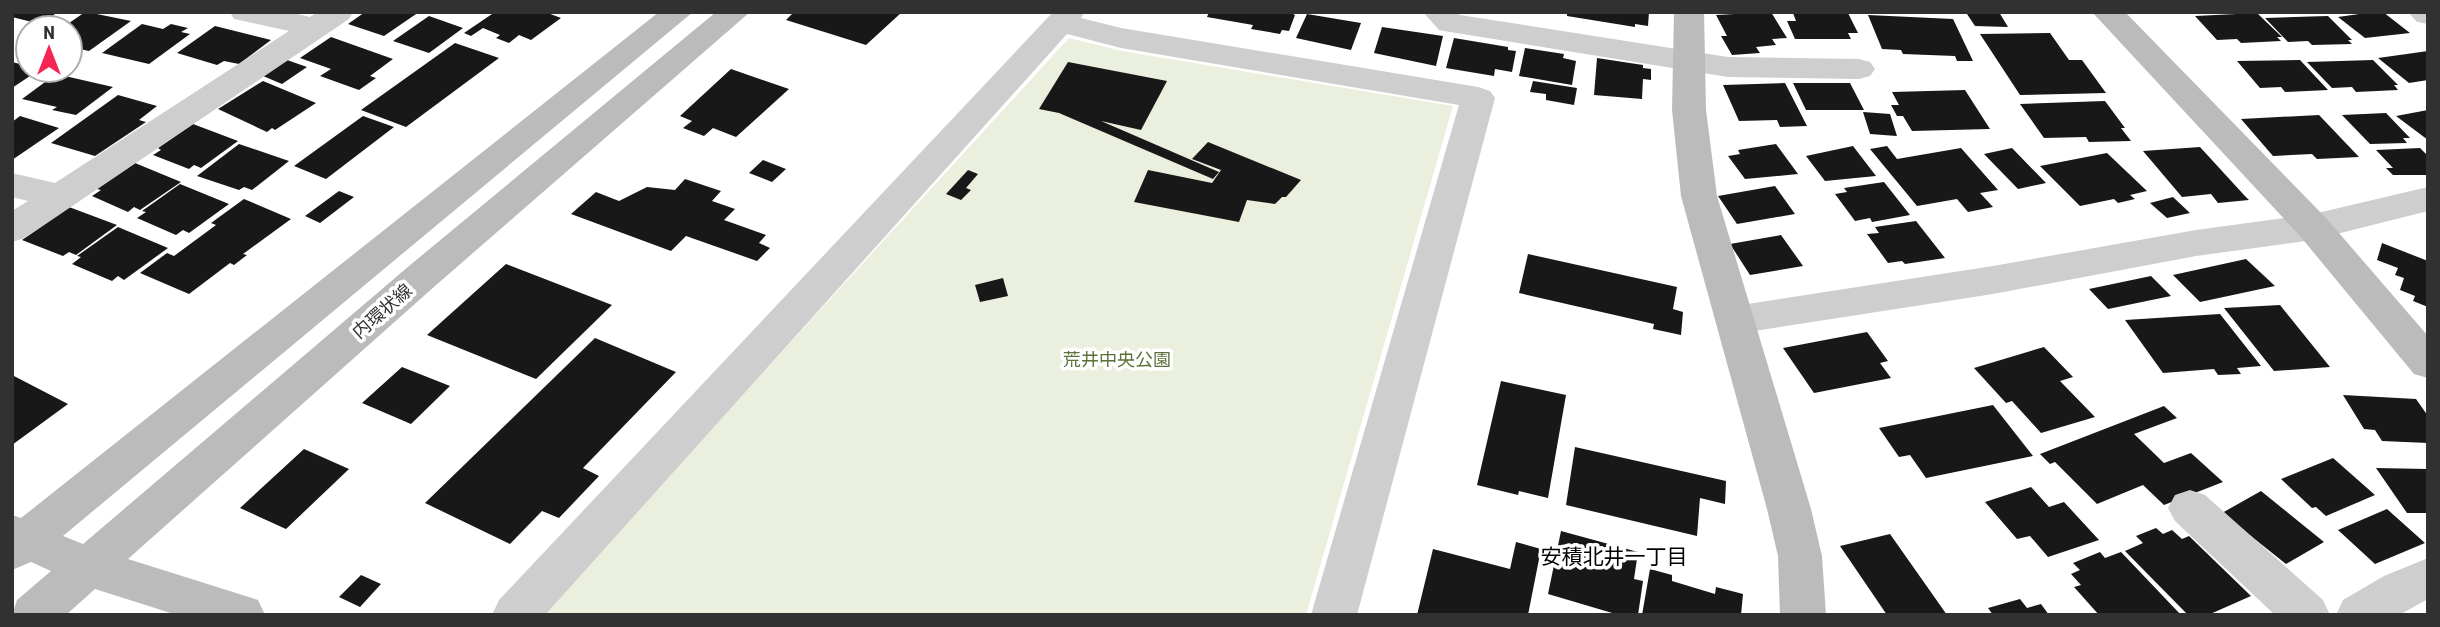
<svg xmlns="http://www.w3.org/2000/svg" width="2440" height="627" viewBox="0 0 2440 627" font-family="'Roboto Condensed','Noto Sans JP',sans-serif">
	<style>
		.green { fill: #eaefde }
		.building { fill: #181818 }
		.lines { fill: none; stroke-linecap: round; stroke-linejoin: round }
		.street { fill: #cecece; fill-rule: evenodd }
		.secondary { fill: #bbb; fill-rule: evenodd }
		.labels { text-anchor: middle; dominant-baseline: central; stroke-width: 7; stroke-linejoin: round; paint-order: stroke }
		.street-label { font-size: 18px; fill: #313131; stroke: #fff }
		.park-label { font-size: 18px; fill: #5d7239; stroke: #fff }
		.quarter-label { font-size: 21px; fill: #000; stroke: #fff }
	</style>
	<rect width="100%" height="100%" fill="#fff"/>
	<path class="green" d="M1069,38L1122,51L1453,106L1306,615H541Z"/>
	<path class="building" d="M12,12H58L40,24L12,17Z
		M85,12H87L131,21L89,51L70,47V28H62Z
		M365,12H419L384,36L348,24Z
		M495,12H545L561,18L531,40L519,35L509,43L496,38L500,35L483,28L471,36L464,33Z
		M794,12H902L866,45L786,20Z
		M1209,12H1289L1295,15L1289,31L1282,30L1280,34L1251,29L1253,25L1207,17Z
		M1567,12H1649L1648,26L1635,24V27L1567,16Z
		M1771,12L1787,38L1772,39L1776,45L1756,47L1760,53L1732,55L1721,36H1727L1716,15Z
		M1970,12H1999L2008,27L1975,26L1967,14Z
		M2373,12H2383L2410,33L2365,38L2338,17Z
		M1793,13H1848L1858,33H1848L1851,39H1795L1787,21H1796Z
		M2257,13L2282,37H2277L2281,41L2241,43L2237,39L2217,40L2195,16Z
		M1307,14L1361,23L1351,50L1296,38Z
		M1868,15L1953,19L1973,61H1957L1955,56L1903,54L1901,50L1882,49Z
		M429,16L463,28L429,53L393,41Z
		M2328,16L2352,40H2348L2352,44L2312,45L2308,41L2288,42L2265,18Z
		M142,24L163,29L171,24L188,28L181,32L190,34L149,64L102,53Z
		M215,26L271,40L239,64L224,61L217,65L177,53Z
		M1382,27L1443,36L1436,66L1374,53Z
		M2050,33L2069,60H2082L2106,93L2020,95L1980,34Z
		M331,37L393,59L370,76L376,78L359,90L320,76L331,69L300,58Z
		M1454,38L1508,47V50L1516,51L1512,72L1495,69L1494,76L1446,68Z
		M455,43L499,58L406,127L361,110Z
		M1525,48L1564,54L1563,58L1576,61L1572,85L1519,76Z
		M2428,51V80L2409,83L2378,58Z
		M1597,58L1643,65V68L1651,69V80L1643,79L1642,99L1594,95Z
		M287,60L307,67L282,84L263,76Z
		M2300,60L2328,90L2285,92L2281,87L2260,88L2237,61Z
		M2373,60L2398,85H2394L2398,90L2356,92L2352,87L2332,88L2307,62Z
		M12,62L28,66V70H39L12,88Z
		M1068,62L1167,81L1141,130L1101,121L1219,172L1213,179L1059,113L1039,109Z
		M731,69L789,89L736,137L713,128L704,136L683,128L692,121L680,116Z
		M56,74L113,87L76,115L52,110L57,107L22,99Z
		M263,81L316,103L275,130L272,128L267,132L218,109Z
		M1533,81L1577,88L1574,105L1546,100V94L1530,92Z
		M1785,83L1807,126L1780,127L1777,120L1739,121L1723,85Z
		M1793,83H1850L1864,110H1806Z
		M1965,90L1990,129L1912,131L1903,116H1897L1891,105H1899L1892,92Z
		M118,95L157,106L139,120L146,122L95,156L51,143Z
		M2105,101L2125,128H2121L2131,141L2089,142L2086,137L2044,138L2020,104Z
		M2428,110V140L2396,116Z
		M1863,112L1890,114L1897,136L1870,134Z
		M2386,113L2410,138H2403L2407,143L2370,144L2342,115Z
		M2319,115L2359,157L2317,159L2312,154L2273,156L2241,119Z
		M20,116L59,128L12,160V122Z
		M363,116L394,127L326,179L294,166Z
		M193,124L238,141L201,168L194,165L189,169L153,155L161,150L158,148Z
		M1208,142L1301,180L1286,197H1282L1275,204L1247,200L1239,222L1134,202L1148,170L1212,183L1221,170L1192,159Z
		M239,144L289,161L252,190L244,187L239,190L197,176Z
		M1776,144L1798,174L1745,179L1728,156L1740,154L1738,150Z
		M1853,146L1876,176L1825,181L1806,156Z
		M1887,146L1897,159L1961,148L1998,190L1980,193L1993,207L1968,212L1957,199L1917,206L1870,149Z
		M2200,147L2244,195L2249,200L2218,203L2211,194L2182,197L2143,151Z
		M2012,148L2046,183L2018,189L1984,154Z
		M2420,148L2428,156V175H2393L2386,168H2393L2376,150Z
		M2107,153L2147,191L2130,195L2135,199L2118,203L2114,199L2080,206L2040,166Z
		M763,160L786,169L772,182L749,173Z
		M135,163L181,182L140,210L134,207L128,212L92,196L101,190L97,189Z
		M968,170L978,174L966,188L971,190L961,200L946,194Z
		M685,179L721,191L712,201L735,209L724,220L766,235L759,243L770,248L757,261L686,236L671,251L571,214L596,192L619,201L647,187L675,190Z
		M1884,182L1910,215L1872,222L1870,218L1855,221L1835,194L1847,192L1844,188Z
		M180,184L229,204L189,233L183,230L176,235L137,218L146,212L142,211Z
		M1775,186L1795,214L1737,224L1718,196Z
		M339,191L354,197L320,223L305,216Z
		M2173,197L2190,213L2167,218L2150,203Z
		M244,199L291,219L243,254L247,255L234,265L230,263L189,294L140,273L167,253L174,256L216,225L211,223Z
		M69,207L117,225L76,255L69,252L63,256L22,240Z
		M1916,221L1945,258L1905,264L1902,261L1888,263L1867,234L1879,233L1875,227Z
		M118,227L168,248L124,280L118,276L112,281L72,264L81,257L77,256Z
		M1781,235L1803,266L1750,275L1730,244Z
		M2382,243L2428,261V307L2413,301L2415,296L2400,290L2404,278L2395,275L2398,268L2377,260Z
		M1528,254L1677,287L1673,309L1683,312L1681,335L1653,329L1654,324L1519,293Z
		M2246,259L2275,286L2200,302L2173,275Z
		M506,264L612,305L536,379L427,335Z
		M2151,276L2171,296L2108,309L2089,289Z
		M1003,278L1008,296L980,302L975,285Z
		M2280,305L2330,367L2274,371L2224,308Z
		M2220,314L2261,366L2237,368L2241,374L2218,375L2214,369L2163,373L2125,320Z
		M1867,332L1888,361L1880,363L1891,378L1814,393L1783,348Z
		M595,338L676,372L583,468L599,476L559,518L542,511L510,544L425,503Z
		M2044,347L2073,377L2060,381L2095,417L2041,433L2012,401L2006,403L1974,368Z
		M402,367L450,386L411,424L362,403Z
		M12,375L68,404L12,445Z
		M1501,381L1566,395L1548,498L1519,491L1518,495L1477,485Z
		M2343,395L2416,399L2428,416V443L2382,441L2375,430L2364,429Z
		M1993,405L2033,456L1926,478L1910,455L1899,457L1879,428Z
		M2164,406L2177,418L2134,434L2164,463L2191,453L2223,482L2164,505L2143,485L2097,504L2055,462L2050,464L2040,454Z
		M1575,447L1726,481L1725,504L1700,498L1697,536L1566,505Z
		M304,449L349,469L286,529L240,508Z
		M2333,458L2375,495L2326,516L2316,507L2312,508L2281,479Z
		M2376,468L2428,469V513H2407Z
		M2031,487L2049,507L2064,502L2099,540L2048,557L2030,536L2017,539L1985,502Z
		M2261,491L2324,542L2286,564L2222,513Z
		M2387,509L2425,543L2375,564L2338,530Z
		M2156,528L2163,534L2172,530L2182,539L2189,536L2251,596L2208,615H2188L2125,551L2143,543L2136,536Z
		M1561,531L1638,552L1634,579L1643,581L1638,615H1619L1548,594Z
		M1890,534L1947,615H1887L1840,546Z
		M1516,542L1541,549L1528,615H1417L1433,549L1510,569Z
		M2100,552L2105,558L2121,552L2181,615H2099L2074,587L2081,585L2071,574L2080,570L2073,563Z
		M1650,569L1672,575V581L1715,594L1716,587L1743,594L1741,615H1642Z
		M361,575L381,584L360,607L339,597Z
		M2020,599L2027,608L2041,604L2049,615H1993L1988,608Z"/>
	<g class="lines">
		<path class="street" d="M230,12H290L310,17L317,12H353L349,19L25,238L12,242V211L28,201L12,197V173L55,183L289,31L234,19Z
			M1053,12H1085L1081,18L1121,28L1478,87L1490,91L1495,98L1357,615H1311L1459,105L1121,48L1067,34L545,615H492L499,600Z
			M1423,12H1456L1460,15L1728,57L1859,59L1870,62L1875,69L1870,76L1859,79L1728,77L1450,32L1439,30Z
			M2408,12H2428V24L2417,22Z
			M2428,187V211L2313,240L2196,256L1993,294L1735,334L1721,330L1716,320L1721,310L1735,306L1993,266L2196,230L2313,214Z
			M2190,490L2205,495L2323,600L2330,615H2275L2175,521L2168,508L2175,495Z
			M2428,558V599L2399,615H2336L2343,600L2384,576Z"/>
		<path class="secondary" d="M659,12H693L63,536L83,544L409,266L716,12H750L435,286L128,559L258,600L265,615H177L95,589L66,615H12L17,600L51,571L31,562L12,570V515L21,518Z
			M1674,12H1704L1706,110L1717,196L1811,509L1822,556L1826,615H1780L1778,556L1767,509L1681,196L1672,110Z
			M2092,12H2125L2326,218L2428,336V378L2414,374L2300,236Z"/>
	</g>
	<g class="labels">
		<g class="street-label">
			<text transform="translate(382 311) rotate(-41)">内環状線</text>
		</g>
		<g class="park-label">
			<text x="1117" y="359">荒井中央公園</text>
		</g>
		<g class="quarter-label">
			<text x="1614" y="557">安積北井一丁目</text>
		</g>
	</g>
	<rect width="2440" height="627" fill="none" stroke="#313131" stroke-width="28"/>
	<g transform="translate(49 49)"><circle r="33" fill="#ffffff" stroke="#adadad" stroke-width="2"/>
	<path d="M0-5L12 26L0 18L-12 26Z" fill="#f62554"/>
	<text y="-10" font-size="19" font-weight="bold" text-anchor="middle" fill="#313131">N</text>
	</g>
</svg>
